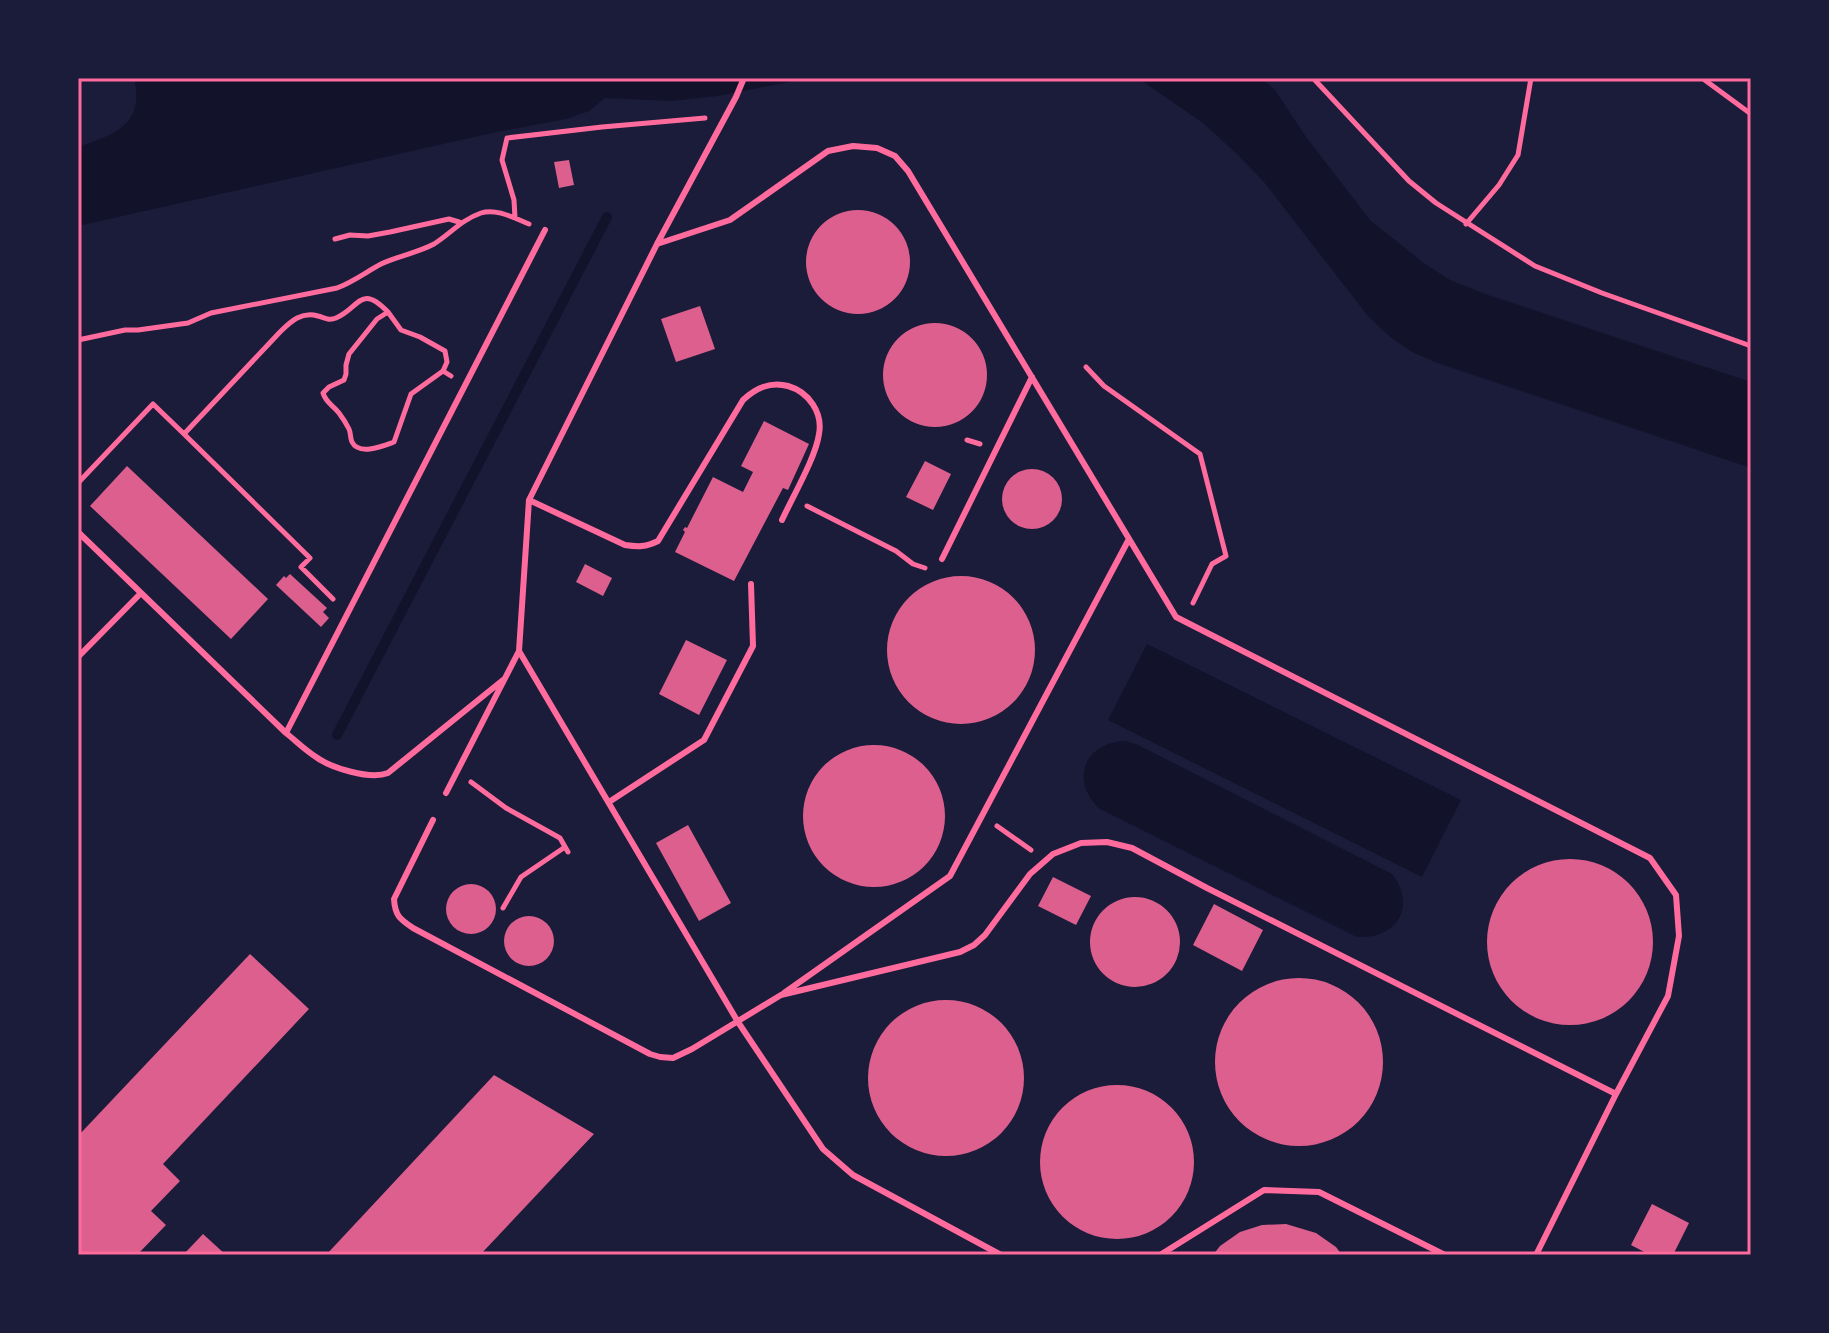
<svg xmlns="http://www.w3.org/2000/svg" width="1829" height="1333" viewBox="0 0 1829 1333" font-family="Inter,sans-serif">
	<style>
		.water { fill: #12122b }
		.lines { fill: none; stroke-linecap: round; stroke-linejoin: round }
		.stream { stroke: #12122b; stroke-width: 10 }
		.building { fill: #dd5f8e }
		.path { stroke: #ff6b9d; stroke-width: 5 }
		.service { stroke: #ff6b9d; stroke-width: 6 }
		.neatline { fill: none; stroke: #ff6b9d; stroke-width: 3 }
	</style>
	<rect width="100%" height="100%" fill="#1b1b3a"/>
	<path class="water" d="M134,78H810L717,96L672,101L605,98L589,111L566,119L492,133L78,226V147C115,134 145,125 134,78Z
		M1133,78H1262L1275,90L1306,137L1370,220L1425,264L1450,280L1485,294L1751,382V468L1435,362L1412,352L1389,336L1368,316L1264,182L1235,152L1203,123L1142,81Z
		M1147,644L1461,800L1422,877L1108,720Z
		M1125,741L1136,744L1392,874C1417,906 1397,939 1357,937L1100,809C1070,782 1083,743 1125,741Z"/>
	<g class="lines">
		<path class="stream" d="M337,735L607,217"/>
	</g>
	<path class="building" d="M569,160L574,185L559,188L554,162Z
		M806 262a52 52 0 1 1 104 0a52 52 0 1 1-104 0Z
		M700,306L715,349L676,362L661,319Z
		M883 375a52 52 0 1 1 104 0a52 52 0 1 1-104 0Z
		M764,421L809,444L788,490L783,488L734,581L675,552L685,532L683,530L685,527L687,528L713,477L743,492L753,472L741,466Z
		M925,461L951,474L933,510L906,497Z
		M127,466L268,599L231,639L90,506Z
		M1002 499a30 30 0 1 1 60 0a30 30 0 1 1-60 0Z
		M585,564L612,578L603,596L576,582Z
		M290,574L327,608L323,612L329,618L321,627L276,585L284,576L286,578Z
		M887 650a74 74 0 1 1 148 0a74 74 0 1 1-148 0Z
		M686,640L727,660L699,715L659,694Z
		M803 816a71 71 0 1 1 142 0a71 71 0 1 1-142 0Z
		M688,825L731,903L699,921L656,843Z
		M1487 942a83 83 0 1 1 166 0a83 83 0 1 1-166 0Z
		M1053,877L1091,896L1076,925L1038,906Z
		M446 909a25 25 0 1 1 50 0a25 25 0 1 1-50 0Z
		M1090 942a45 45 0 1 1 90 0a45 45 0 1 1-90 0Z
		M1214,904L1263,930L1242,971L1193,945Z
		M504 941a25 25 0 1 1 50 0a25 25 0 1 1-50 0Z
		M250,954L309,1009L163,1164L180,1181L151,1211L166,1225L137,1255H78V1136Z
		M1215 1062a84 84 0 1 1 168 0a84 84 0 1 1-168 0Z
		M868 1078a78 78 0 1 1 156 0a78 78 0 1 1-156 0Z
		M494,1075L594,1134L480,1255H326Z
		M1040 1162a77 77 0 1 1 154 0a77 77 0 1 1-154 0Z
		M1652,1204L1689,1223L1673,1255H1650L1631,1245Z
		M1286,1224L1316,1233L1336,1247L1342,1255H1213L1220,1246L1240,1232L1262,1225Z
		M203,1234L226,1255H183Z"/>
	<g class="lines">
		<path class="path" d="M1313,78L1409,181L1436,203L1535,266L1602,293L1751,346
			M1702,78L1751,114
			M515,218L514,200L502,160L507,138L602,127L705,118
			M1466,224L1499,185L1518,155L1531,78
			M335,239L350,235L368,236L390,232L449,219L459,222
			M78,340L125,330H138L188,323L211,313L337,288C353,282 366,272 381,264C398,256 417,253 434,244C450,234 461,220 481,213C496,208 514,218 529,224
			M1086,367L1104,386L1200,454L1226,556L1212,564L1193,603
			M443,371L447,362L445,351L420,337L401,330L388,312L377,319L349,354L346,365V374L344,380L329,387L323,393C326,403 333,405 339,413C342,417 347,425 349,429C351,433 350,438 352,442C359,456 383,446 394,442L411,394L443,371L451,376
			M184,434L310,558L301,567L333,599
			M967,440L980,444
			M78,483L153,404L184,434L280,332C291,321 302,311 318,316C325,318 329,321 336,318C360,308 360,283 388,312
			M807,506L896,551L913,564L925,568
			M471,782L506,808L560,838L568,852
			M997,826L1031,850
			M503,908L521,877L565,847"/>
		<path class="service" d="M657,244L730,220L828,151L853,146L877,148L895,156L908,171L1176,617L1650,858L1676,895L1679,936L1668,996L1616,1094L1536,1255
			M529,500L625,545C638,547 646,547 658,541L743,400C756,388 770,381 788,386C809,392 823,413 819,434C816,457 792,498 782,520
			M78,532L286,733C296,741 305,750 316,757C331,768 370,780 388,773L503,680
			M942,559L1032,377
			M519,651L738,1022L823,1149L853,1175L1001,1255
			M78,657L141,593
			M286,733L545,230
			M446,793L519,651L529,500L657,244L736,97L744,78
			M609,802L704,740L753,646L751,584
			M433,820L394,899C395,916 400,919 413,928L650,1054L660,1057L673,1058L692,1049L781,995L960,952L974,945L985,935L1030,874L1053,854L1081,843L1107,842L1132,848L1207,888L1616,1094
			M784,993L950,876L1129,539
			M1160,1255L1264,1190L1319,1192L1445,1255"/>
	</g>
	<rect width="1829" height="1333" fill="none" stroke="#1b1b3a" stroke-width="160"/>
	<rect x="80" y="80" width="1669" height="1173" class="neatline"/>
</svg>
